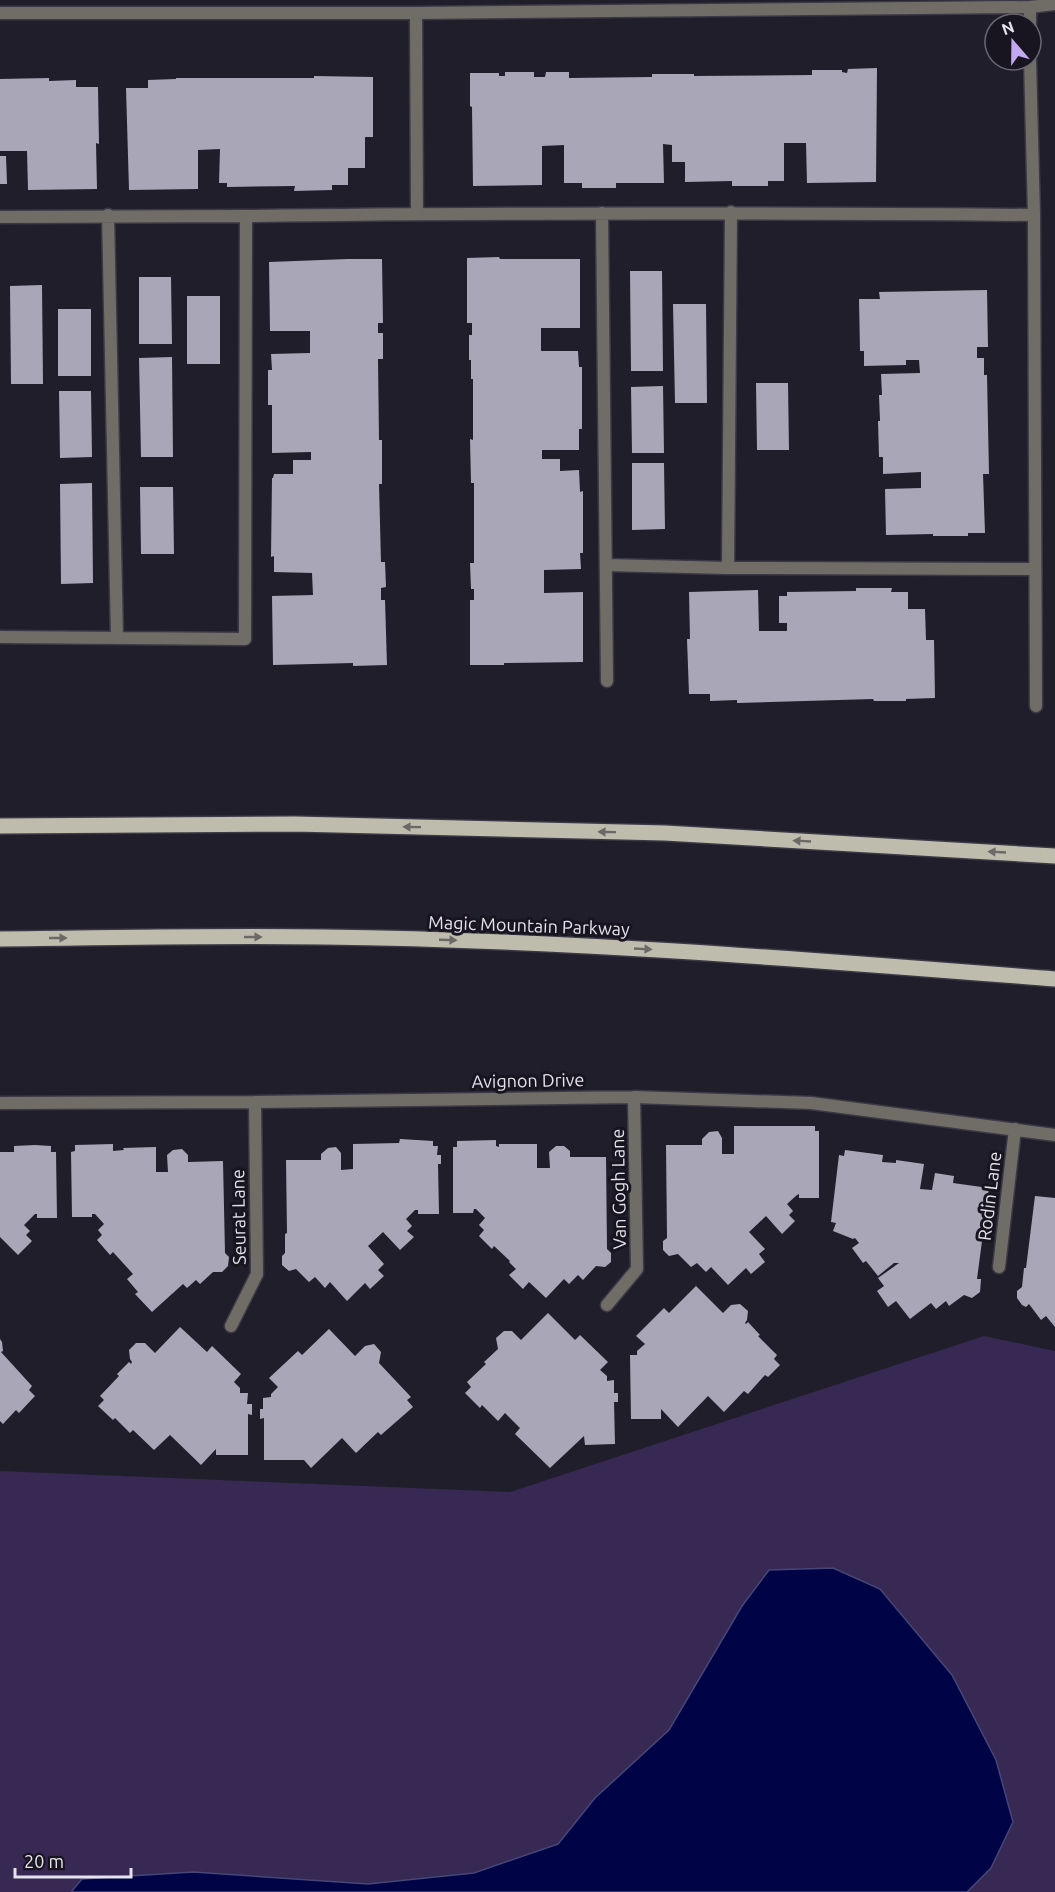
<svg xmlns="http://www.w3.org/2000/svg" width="1055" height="1892" viewBox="0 0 1055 1892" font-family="Ubuntu,sans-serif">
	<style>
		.green { fill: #372854 }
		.water { fill: #000446; stroke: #444778; stroke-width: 1.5 }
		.building { fill: #a9a6b7 }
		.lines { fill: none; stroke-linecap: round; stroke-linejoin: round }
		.service-casing { stroke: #3c3946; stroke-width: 15 }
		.primary-casing { stroke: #3c3946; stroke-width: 18 }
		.service { stroke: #6f6d66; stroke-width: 12 }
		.primary { stroke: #bebcad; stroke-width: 15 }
		.oneway { fill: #6b6867 }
		.labels { text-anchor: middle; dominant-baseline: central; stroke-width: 6; stroke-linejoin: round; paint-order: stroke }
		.street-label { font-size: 18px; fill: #e4e2eb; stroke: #181521 }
	</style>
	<rect width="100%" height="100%" fill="#211e2b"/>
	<path class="green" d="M984,1336L1055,1351V1892H0V1471L510,1492Z"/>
	<path class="water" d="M833,1568L880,1589L952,1675L996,1760L1013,1822L991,1868L967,1892H71L82,1879L193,1872L368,1884L474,1873L558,1844L595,1798L669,1730L742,1606L769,1570Z"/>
	<path class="building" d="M877,68L876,182L807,183L806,143H784V181H768V186H732V181L685,182V162H672V145L663,144L664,183H616V188H582V183H564V145L542,146V185L473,186L472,107L470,106V73H499V76H505V72H534V77H545L546,72H569V78L652,77V74H694V76L812,75V70H842V72L847,73L848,69Z
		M314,76L373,77V137H365V168H348V185H332V190L294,191L295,186L227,187V183H219L220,149L198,150V189L129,190L126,88H148V80L176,79V78H314Z
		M49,78V81L76,80V87H98L99,144L96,143L97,189L28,190L27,151H0V79Z
		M0,156H6L7,184H0Z
		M499,257L500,259H580V328H541V351H578L579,367H582V429H579V450H542V459H560V471L579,470L580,492L583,491V553H580L581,569L544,570V593L583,592V662L504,663V665H470V600H474V589H471L470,563H474V483H471L470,439L473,440V379H471V360H469V335H472V323H467V258Z
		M348,259H382L383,323H378V333H383V359H378L379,440H382V484H379L381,562H385L386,587L381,588V600H385L387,665L353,666V663L273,665L272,596L313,595L312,573L274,572V556L271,557L272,478H273L274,474H293V460H311V452L272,453V405H268V370H272L271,354L310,353V331H270L269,262Z
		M630,271H662L663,371H631Z
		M139,277H171L172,344H139Z
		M42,285L43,384H11L10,286Z
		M987,290L988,347H977V358H984V375H987L989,474H983L985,533H968V536H933V534L886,535L885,489L921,488V472L883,474V457H879L878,421H880L879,395H882L881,374L920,373L919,360H906V365L864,366V351H860L859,299H880L879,292Z
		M187,296H220V364H187Z
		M673,304H706L707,403H675Z
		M58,309H91V376H58Z
		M172,357L173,457H141L139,358Z
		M756,383H788L789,450H757Z
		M663,386L664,453H632L631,387Z
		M59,391H91L92,457L60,458Z
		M632,463H664L665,529L632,530Z
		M92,483L93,583L61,584L60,484Z
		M140,487H173L174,554H141Z
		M856,588H892L891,592H908V609H925L926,640H934L935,698L906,699V701H874L873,699L737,703V700L710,701V694H689L687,639H690L689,592L758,590L759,631H787V623H779V596H787V592L856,591Z
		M734,1126H815V1131H819V1198H799V1194L797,1195L787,1204L793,1211L789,1215L795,1221L782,1234L766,1216L749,1232L765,1249L759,1254L765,1262L751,1274L746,1268L728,1285L711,1267L706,1272L697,1263L691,1267L678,1254L669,1256L663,1250V1241L667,1238L666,1145H702V1139L709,1132L718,1131L722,1138V1154H734Z
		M400,1139L433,1141V1146H438L437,1155H441V1164H438L439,1214H418V1210H415L406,1219L412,1226L407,1231L414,1237L400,1250L383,1232L368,1246L384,1264L378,1270L384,1276L370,1289L365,1283L347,1301L330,1282L325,1288L315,1277L309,1282L296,1269L289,1271L282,1265V1256L285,1253V1234L287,1233L286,1160H321V1154L328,1148L336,1147L341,1153V1170L353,1169V1144L399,1143Z
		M496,1140V1146L499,1147V1144H537V1168H550L549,1152L556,1146H564L570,1151V1157H606L607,1249L611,1253V1262L605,1267L596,1266L583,1280L578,1275L569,1284L564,1279L546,1298L529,1282L523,1289L509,1275L516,1269L509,1262L510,1261L494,1246L492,1249L479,1236L484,1230L479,1225L485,1218L476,1209H474L473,1213H453V1147H457V1141Z
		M113,1144V1151L124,1150L123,1148L156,1147V1172H168L167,1155L173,1150L182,1149L188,1155V1162L223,1161L225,1253L229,1257L228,1266L222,1272H213L200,1284L196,1280L187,1288L183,1284L152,1312L135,1294L138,1292L127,1279L133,1274L113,1252L110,1255L97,1240L102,1235L98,1230L104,1224L95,1214H92V1217H72L71,1152L75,1151V1145Z
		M35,1145L51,1146V1152H56L57,1218H37V1214H35L24,1225L30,1231L26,1235L32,1241L18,1255L0,1237V1152H14V1146Z
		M845,1150L883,1155L882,1162L896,1163V1160L924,1164L920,1189L932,1190L935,1173L954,1176L953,1183L989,1188L977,1279H981L980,1292L972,1298L964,1295L949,1306L946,1301L936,1309L931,1303L910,1319L896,1301L888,1307L877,1291L884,1286L878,1278L899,1263H894L878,1276L866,1261L863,1263L852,1248L859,1243L855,1238L853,1239L833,1231L836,1223L831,1222L839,1155L844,1156Z
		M1035,1196L1055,1198V1327L1046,1316L1041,1320L1029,1304L1026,1307L1022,1305L1017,1298V1291L1022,1287L1024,1268H1026Z
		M696,1286L723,1313L731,1305L740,1304L748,1311L747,1320L745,1323L746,1324L748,1322L760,1335L758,1336L777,1355L774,1359L780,1365L768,1377L765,1375L748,1394L744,1391L724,1412L708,1396L678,1427L661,1409V1419H631L630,1355H637V1351L645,1344L636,1336L664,1308L669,1313Z
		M548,1313L575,1340L580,1335L608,1362L600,1370L607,1376V1381L614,1380V1393H618V1402H614L615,1444L585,1445L584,1436L550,1468L515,1434L520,1428L505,1413L498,1421L482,1405L480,1408L465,1393L471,1387L467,1382L486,1364L484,1362L498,1349L496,1338L504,1331H512L521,1340Z
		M180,1327L207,1352L212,1346L241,1374L234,1382L240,1388V1393H248L247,1404H252V1415L248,1414V1455H216V1449L201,1465L170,1435L154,1450L133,1430L130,1433L115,1418L113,1420L98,1406L104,1400L100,1396L119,1376L117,1374L129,1362L131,1364L132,1362L130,1359L129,1350L136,1343H145L155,1353Z
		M329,1329L355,1356L365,1346L374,1344L381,1352L379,1363L411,1397L407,1400L413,1407L381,1435L378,1432L356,1453L342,1438L311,1468L304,1460H264V1418L260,1419V1409H263V1398L271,1397V1394L278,1387L269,1378L298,1351L302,1355Z
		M0,1339L2,1342L3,1351L1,1352L32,1386L29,1390L35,1396L19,1413L16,1410L3,1424L0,1421Z"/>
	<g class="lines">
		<defs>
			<path id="service" d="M1030,7V24
				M0,13H416L1030,7L1055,4
				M416,13L417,213
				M1030,60L1034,215L1036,706
				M602,213L607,681
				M108,215L117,637
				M0,217C83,216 166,217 249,216C511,212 772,213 1034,215
				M606,565L728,568L1034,569
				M728,568L731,212
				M0,637L245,639L246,216
				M0,1103L255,1102L634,1097L811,1103L1055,1135
				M999,1267L1015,1129
				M607,1305L637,1269L634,1097
				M231,1326L257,1274L255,1102"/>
			<path id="primary" d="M0,826L295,824L665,833L1055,856
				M0,939C108,938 216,935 324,937C568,940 812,960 1055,979"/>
		</defs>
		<use href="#service" class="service-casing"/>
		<use href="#primary" class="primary-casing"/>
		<use href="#service" class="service"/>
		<use href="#primary" class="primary"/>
	</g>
	<defs><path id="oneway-solid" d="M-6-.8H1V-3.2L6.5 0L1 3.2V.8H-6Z" transform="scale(1.5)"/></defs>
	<g class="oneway">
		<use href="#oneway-solid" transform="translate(412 827) rotate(-179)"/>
		<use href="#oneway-solid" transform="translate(607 832) rotate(-179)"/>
		<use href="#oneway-solid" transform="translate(802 841) rotate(-177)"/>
		<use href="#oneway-solid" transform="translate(997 852) rotate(-177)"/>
		<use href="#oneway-solid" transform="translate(253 937)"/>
		<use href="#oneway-solid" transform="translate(58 938)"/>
		<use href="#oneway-solid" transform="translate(448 940) rotate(2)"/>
		<use href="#oneway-solid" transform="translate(643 949) rotate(3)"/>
	</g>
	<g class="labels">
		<g class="street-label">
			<text transform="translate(529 925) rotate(2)">Magic Mountain Parkway</text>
			<text transform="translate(528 1080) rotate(-1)">Avignon Drive</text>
			<text transform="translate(618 1189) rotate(-91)">Van Gogh Lane</text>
			<text transform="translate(989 1196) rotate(-83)">Rodin Lane</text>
			<text transform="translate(238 1217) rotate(-91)">Seurat Lane</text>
		</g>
	</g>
	<g transform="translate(1013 42) rotate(340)"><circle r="28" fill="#181521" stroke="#6a6772" stroke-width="1.5"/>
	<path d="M0-4.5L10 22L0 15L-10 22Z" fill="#c2a8f3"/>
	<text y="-9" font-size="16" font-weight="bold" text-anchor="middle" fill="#e4e2eb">N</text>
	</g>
	<path d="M15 1868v9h116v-9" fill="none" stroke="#e4e2eb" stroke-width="3"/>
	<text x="24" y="1868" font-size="18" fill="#e4e2eb" stroke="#181521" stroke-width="4.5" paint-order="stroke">20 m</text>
</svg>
